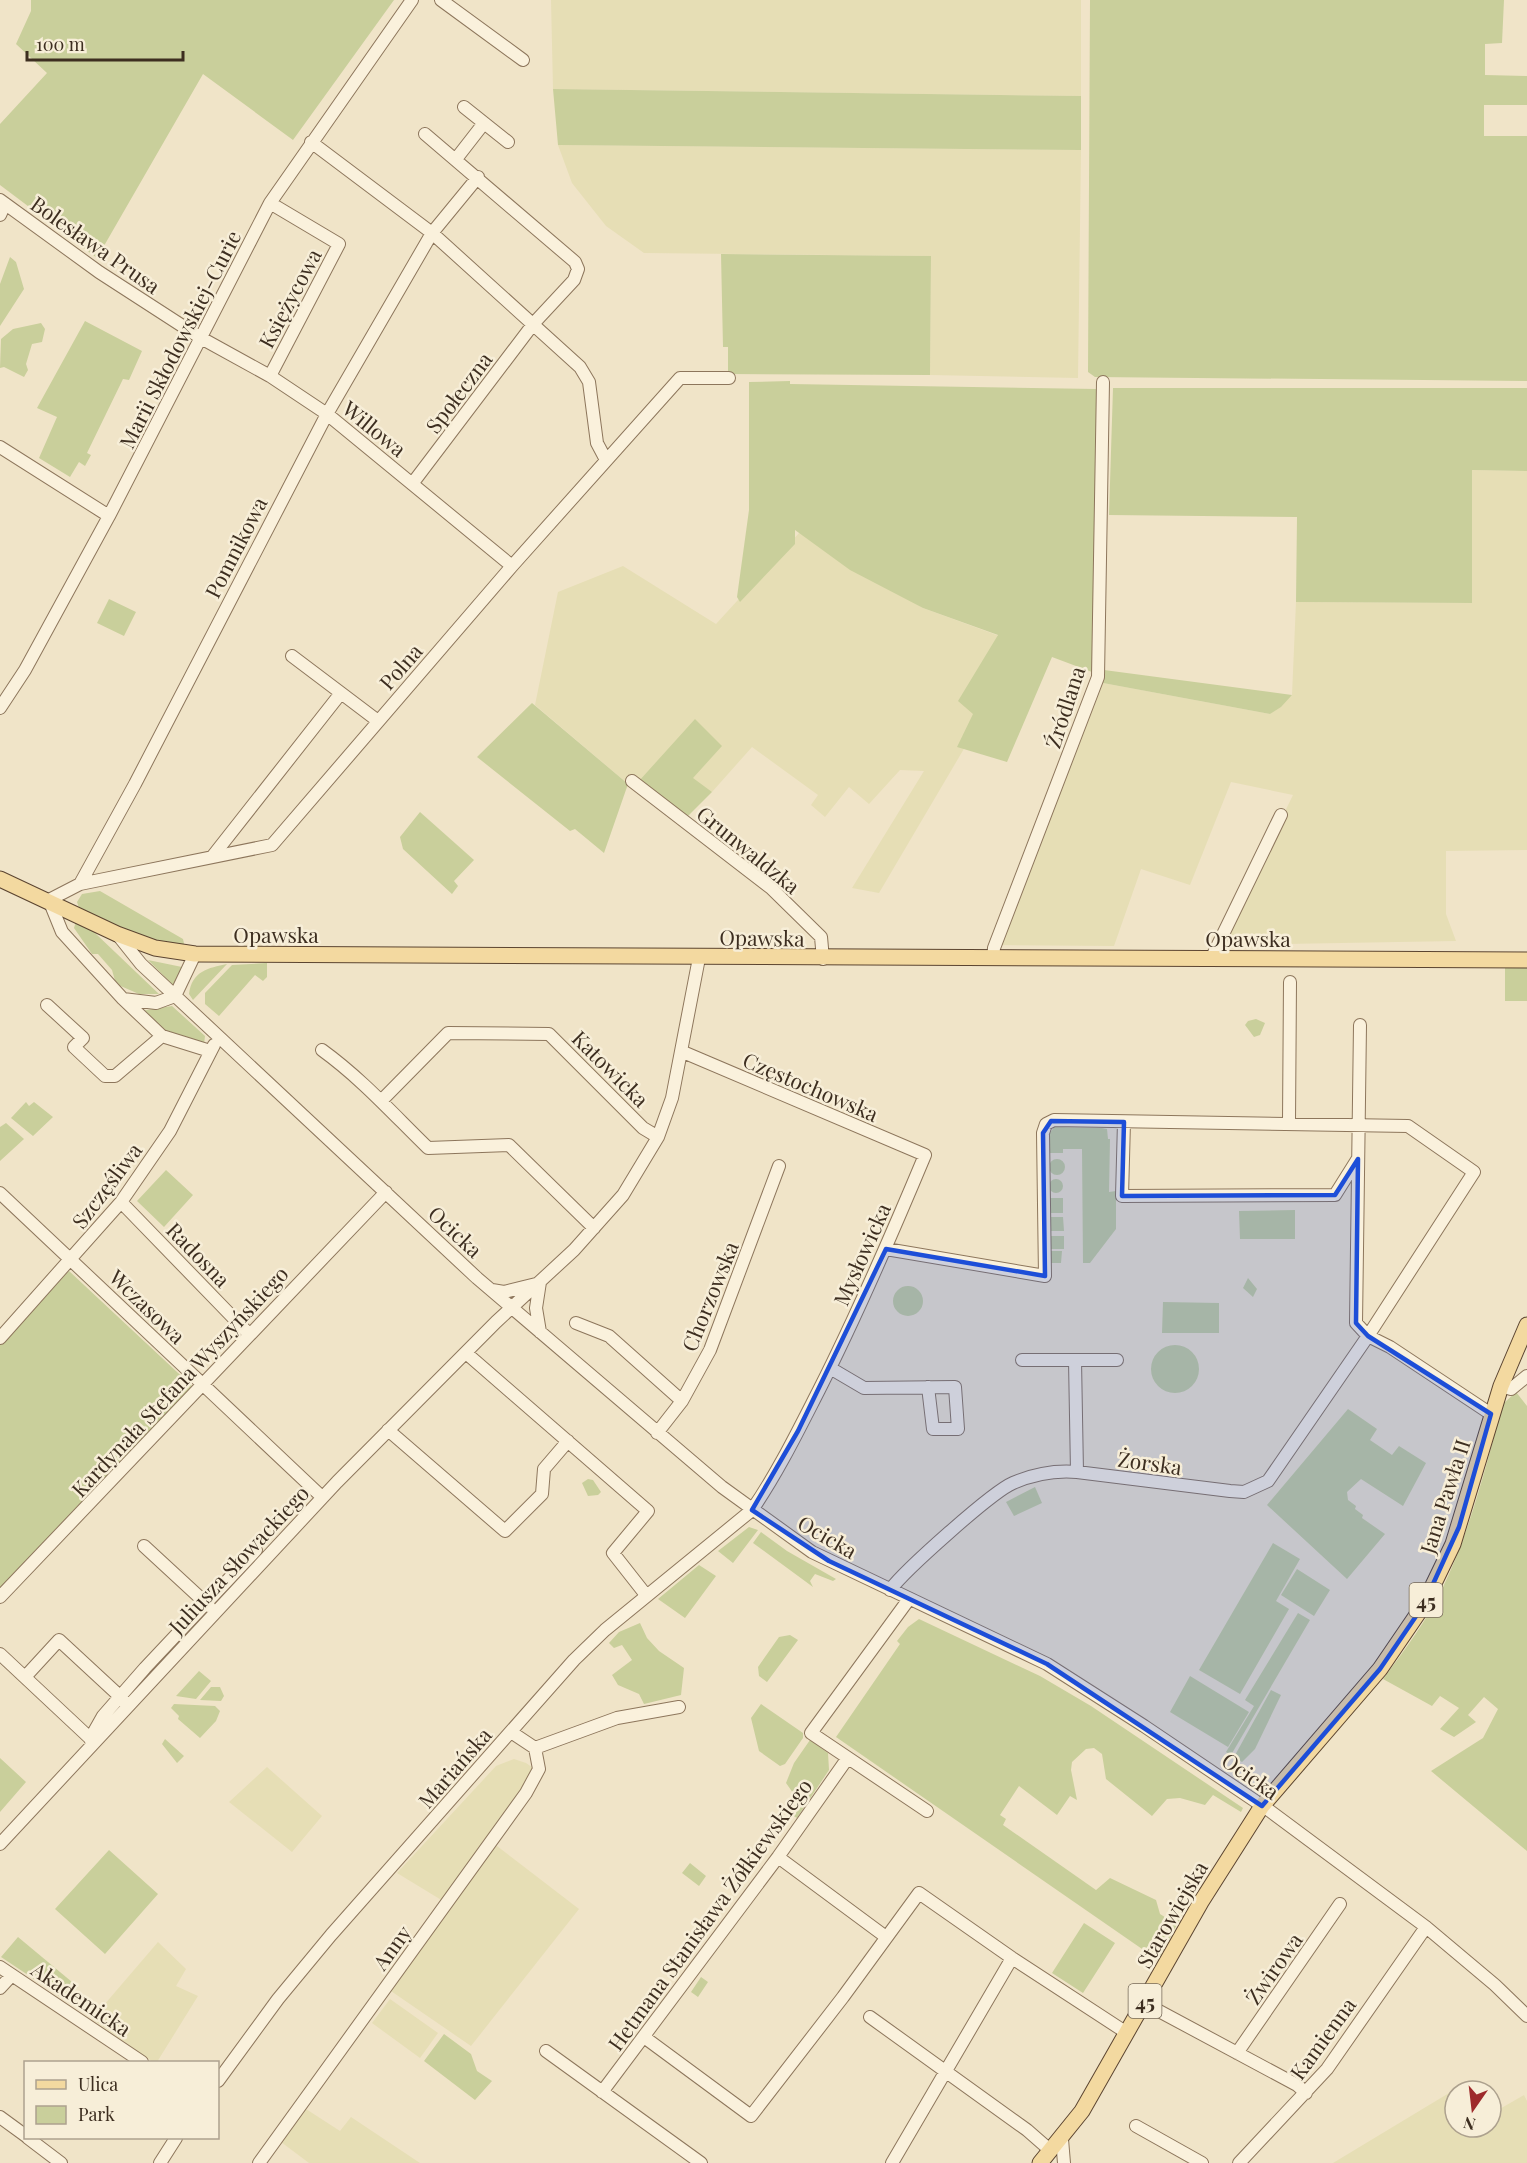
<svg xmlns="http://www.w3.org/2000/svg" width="1527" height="2163" viewBox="0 0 1527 2163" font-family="'Playfair Display',serif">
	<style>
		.farmland { fill: #e6deb5 }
		.green { fill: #c9cf9b }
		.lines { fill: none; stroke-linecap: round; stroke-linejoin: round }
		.minor-casing { stroke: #8d765c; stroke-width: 14 }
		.major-casing { stroke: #5b4430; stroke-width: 17 }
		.minor { stroke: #faf1dc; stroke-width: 12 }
		.major { stroke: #f3d9a0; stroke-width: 15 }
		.marked { fill: #1d4ed8; fill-opacity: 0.2; stroke: #1d4ed8; stroke-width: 4.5; stroke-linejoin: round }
		.labels { text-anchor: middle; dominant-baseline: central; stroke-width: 5; stroke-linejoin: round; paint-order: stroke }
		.shield { fill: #f7eed8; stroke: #756857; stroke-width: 1.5 }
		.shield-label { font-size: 20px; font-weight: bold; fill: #3d2e20 }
		.street-label { font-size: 21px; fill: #3d2e20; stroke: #f7eed8 }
	</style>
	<rect width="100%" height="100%" fill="#f0e4c8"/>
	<path class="farmland" d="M551,0H1081V96L553,89Z
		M558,145L1081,150L1078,378L930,375L931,256L644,253L606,226L572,183Z
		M1471,470L1527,471V850L1446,851V914L1456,941L1220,945L1293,795L1231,782L1190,885L1141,869L1114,946L1000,945L1103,683L1270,714L1292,695L1296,602L1472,603Z
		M800,532L923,608L1002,637L981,711L965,747L879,893L852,888L924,771L900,770L869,804L849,787L825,817L811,805L818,795L752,747L712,792L628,784L535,705L558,592L623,566L716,624Z
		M514,1759L526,1763L536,1770L443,1901L397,1873L496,1766Z
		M267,1767L322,1816L292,1852L229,1802Z
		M493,1843L579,1909L471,2046L388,1989Z
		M158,1942L186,1969L176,1986L198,1996L157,2062H153L92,2019Z
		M390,1999L438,2033L420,2058L372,2023Z
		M1454,2090L1455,2127H1491V2114L1524,2095L1527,2101V2163H1333Z
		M306,2109L340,2131L351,2117L420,2163H309L281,2142Z"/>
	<path class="green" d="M31,0H394L293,140L203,74L97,258L0,185V124L47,73L16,44L31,11Z
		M1090,0H1504L1502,43L1485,44V75L1527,76V105H1484V136H1527V381L1095,377L1088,372Z
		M553,89L1081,96V150L558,145Z
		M721,254L931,256L930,375L728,374V347H723Z
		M10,257L16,262L24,289L0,326V284Z
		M85,321L142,351L129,380L123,379L87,453L91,455L85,466L79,462L70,477L39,458L57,417L37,408Z
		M41,323L45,329L42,342L32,344L26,364L28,370L24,377L4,367L0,368L1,339L13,329Z
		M790,381V384L1097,389L1092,672L1052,657L1007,762L957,747L973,714L958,701L998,635L923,608L850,570L795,530V544L740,602L737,597L749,510V382Z
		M1113,388H1527V471L1472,470V603L1296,602L1297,517L1109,515Z
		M109,599L136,612L124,636L97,623Z
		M1104,670L1292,695L1281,707L1270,714L1103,683Z
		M532,703L628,784L604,853L575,829L570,831L477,757Z
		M695,719L722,746L693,778L712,792L688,816L639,781Z
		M420,812L474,860L454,881L458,886L452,894L403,849L400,837Z
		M100,891L183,939L185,948L163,945L80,911L77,902L82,894Z
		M76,921L94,932L159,994H139L116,984L112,970L98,954H92L74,928Z
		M148,960L182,967L173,985Z
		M267,963V977L263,981L255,975L219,1016L205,1004V993L232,965Z
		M227,964L193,1000L189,994C192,971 208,968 227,964Z
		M1505,967H1527V1001H1505Z
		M172,1006L205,1036L204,1045L161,1030L141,1011Z
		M1256,1019L1265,1023L1260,1035L1254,1037L1245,1025L1248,1021Z
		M26,1102L29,1106L34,1102L53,1117L33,1136L11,1118Z
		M6,1123L24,1139L0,1161V1127Z
		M1054,1127L1102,1128L1107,1129L1108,1139H1110L1109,1192L1116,1191V1229L1090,1263H1083L1082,1149H1063V1153H1050V1133Z
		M1049 1167a8 8 0 1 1 16 0a8 8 0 1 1-16 0Z
		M166,1170L193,1195L164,1227L137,1201Z
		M1049 1186a7 7 0 1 1 14 0a7 7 0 1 1-14 0Z
		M1050,1198H1063V1213H1050Z
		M1295,1210V1239H1240L1239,1211Z
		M1050,1217H1063L1064,1231H1050Z
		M1050,1236H1064V1249H1050Z
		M1051,1251H1062L1061,1263H1051Z
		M69,1271L192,1386L0,1589V1345Z
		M1248,1278L1257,1289L1253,1297L1243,1288Z
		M893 1301a15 15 0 1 1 30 0a15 15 0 1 1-30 0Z
		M1163,1302L1219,1303V1333H1162Z
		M1151 1369a24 24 0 1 1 48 0a24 24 0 1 1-48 0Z
		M1516,1392L1527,1406V1851L1431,1771L1483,1738L1498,1709L1484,1697L1468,1715L1476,1722L1454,1737L1440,1729L1459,1708L1440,1696L1432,1706L1383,1679C1405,1650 1427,1620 1443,1587C1471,1529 1486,1465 1503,1404Z
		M1348,1409L1377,1429L1370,1440L1392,1455L1399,1446L1426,1463L1403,1506L1361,1479L1347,1492L1348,1500L1356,1506L1355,1509L1363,1515L1362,1518L1385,1534L1347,1579L1267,1505Z
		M588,1479L593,1480L601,1492L598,1495L588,1496L582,1483Z
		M1035,1487L1042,1503L1014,1516L1006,1502Z
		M749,1527L758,1530L733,1563L718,1551Z
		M761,1532L787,1551L836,1579L833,1581L815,1574L810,1581L813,1587L753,1543Z
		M1273,1543L1300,1559L1276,1601L1289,1609L1240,1694L1199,1670Z
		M699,1565L716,1576L685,1618L658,1599Z
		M1297,1569L1330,1590L1314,1616L1281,1595Z
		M1298,1613L1310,1620L1231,1755L1226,1752L1254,1706L1245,1700Z
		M919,1619L1040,1676L1091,1706L1243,1808L1241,1812L1213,1795L1205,1805L1180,1798L1167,1799L1152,1816L1106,1779L1102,1754L1094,1748L1086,1749L1072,1762L1071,1770L1077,1800L1070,1796L1057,1815L1019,1786L1000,1815L1006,1819L1003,1825L1096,1890L1110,1878L1156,1900L1160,1914L1173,1922L1180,1909L1182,1915L1158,1960L836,1737L900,1644L897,1641L908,1627Z
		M640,1623L647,1638L659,1651L684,1668L681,1695L644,1704L639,1694L618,1685L612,1675L632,1660L622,1645L614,1648L609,1643L619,1632Z
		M790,1635L798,1640L767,1682L759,1676L758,1667L779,1637Z
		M199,1671L211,1681L196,1699L176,1696Z
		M1190,1676L1249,1712L1228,1747L1170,1712Z
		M211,1687H220L224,1696L221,1701L200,1700Z
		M1271,1690L1281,1695L1255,1749L1242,1762L1234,1757Z
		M174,1704L215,1706L220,1711L216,1721L200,1738L178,1719L179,1716L171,1708Z
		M761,1704L803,1733V1738L785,1764L780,1766L759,1751L751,1718Z
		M165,1739L184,1756L177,1763L162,1744Z
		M810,1740L828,1753L829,1770L797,1818L790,1814L798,1800L786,1783L794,1763Z
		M0,1758L26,1782L0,1812Z
		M109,1850L158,1894L105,1954L55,1909Z
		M690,1863L706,1876L699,1886L682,1873Z
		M1084,1923L1115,1943L1083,1993L1052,1973Z
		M18,1937L78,1987L67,2001L1,1957Z
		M701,1977L708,1982L698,1997L691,1992Z
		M444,2034L471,2054L477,2071L492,2081L475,2100L424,2061Z"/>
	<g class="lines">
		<defs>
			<path id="minor" d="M441,0L523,60
				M464,107L508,142
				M311,142L432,233L580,367L589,382L597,443L606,460
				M456,159L484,123
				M0,200L99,272L201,338L270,376L327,414L512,566
				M0,215L5,204
				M270,376L339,244L270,203
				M0,447L109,516
				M412,484L534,323L574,280L578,269L575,262L425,134
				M292,656L341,693
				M0,708L25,670L109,516L270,203L412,0
				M632,781L771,888L821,937L823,959
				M212,857L341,693L378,721
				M80,884L135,784L327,414L432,233L478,177
				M117,934L141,964L477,1278L722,1487L812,1552L1047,1664L1144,1726L1270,1811L1426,1927L1495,1985L1527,2016
				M993,958L994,948L1098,677L1103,382
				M1211,959L1281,815
				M123,999L156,1003L175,996L195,954
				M47,1005L83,1038L74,1047L105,1076H115L162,1036
				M1360,1025L1356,1323L1368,1336L1390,1347L1491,1414
				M322,1050C362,1079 393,1114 428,1148L509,1145L594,1228
				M210,1051L162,1036L123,999L62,932L49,900L80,884L272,845L512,566L680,378H729
				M383,1099L448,1033L549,1034L643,1128L658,1137
				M1124,1122L1122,1196L1335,1195L1357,1160
				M1289,1122L1290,982
				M0,1193L322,1497
				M121,1202L249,1334
				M886,1249L1045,1276L1043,1133L1046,1124L1054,1120L1408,1126L1474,1172L1368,1336L1268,1481L1244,1492L1230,1491L1077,1472C1054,1470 1034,1474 1013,1483C992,1492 905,1570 890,1590
				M540,1282L536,1308L540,1332
				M492,1290L504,1292L536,1284
				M576,1323L609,1336L682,1401
				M0,1338L121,1202L170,1131L214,1045
				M466,1353L648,1511L613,1553L646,1595
				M1022,1360H1117
				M1075,1360L1077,1472
				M830,1368L864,1388L955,1387L958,1429H933L928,1387
				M1501,1386L1511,1389L1527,1376
				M388,1430L505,1531L542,1494L544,1469L568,1441
				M657,1433L682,1401L710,1350L779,1166
				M144,1546L209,1606
				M0,1597L386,1192
				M909,1599L811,1733L927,1811
				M0,1654L94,1742
				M25,1677L59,1640L126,1702
				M511,1732L535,1748L617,1718L679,1707
				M90,1739L103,1716L145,1668L256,1550
				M0,1844L337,1482L496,1322L574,1250L623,1195L658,1137L672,1098L699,958
				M778,1857L886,1937
				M0,1967L142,2062
				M0,1988L12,1975
				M1144,2003L1297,2085L1306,2093
				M870,2017L1027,2130L1051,2151
				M644,2037L751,2116L843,1997L919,1893L1012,1958L1127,2033
				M546,2051L701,2163
				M1237,2053L1340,1904
				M218,2081L278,1999L331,1935L574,1660L605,1630L752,1510C778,1472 798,1431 819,1390C858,1313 892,1234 925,1155L683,1052
				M602,2092L778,1857L847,1759
				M0,2117L26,2136
				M1136,2126L1202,2163
				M28,2138L61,2163
				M1062,2139L1064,2163
				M160,2163L176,2138
				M259,2163L526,1793L539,1769L535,1748
				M892,2163L1012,1958
				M1239,2163L1327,2069L1426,1927"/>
			<path id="major" d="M0,879L117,934L155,948L195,954L1527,960
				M1040,2163L1082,2111L1201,1902L1262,1806L1380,1669L1423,1606L1453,1544L1501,1386L1527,1325"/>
		</defs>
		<use href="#minor" class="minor-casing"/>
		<use href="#major" class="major-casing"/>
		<use href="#minor" class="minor"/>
		<use href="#major" class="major"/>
	</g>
	<path class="marked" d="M1051,1121L1124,1122L1122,1196L1335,1195L1358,1159L1356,1323L1368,1336L1491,1414L1459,1527L1423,1606L1380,1669L1262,1806L1047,1664L829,1561L752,1510L798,1431L886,1249L1045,1276L1043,1133Z"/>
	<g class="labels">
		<g class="shield">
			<rect x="1409.5" y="1583" width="33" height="34" rx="4.5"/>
			<rect x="1128.5" y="1984" width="33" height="34" rx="4.5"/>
		</g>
		<g class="shield-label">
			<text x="1426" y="1600">45</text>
			<text x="1145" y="2001">45</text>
		</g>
		<g class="street-label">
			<text transform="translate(96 244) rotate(35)">Bolesława Prusa</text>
			<text transform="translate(289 298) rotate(-62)">Księżycowa</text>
			<text transform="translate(179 339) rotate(-63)">Marii Skłodowskiej-Curie</text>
			<text transform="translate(458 392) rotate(-53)">Społeczna</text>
			<text transform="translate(375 428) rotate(39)">Willowa</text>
			<text transform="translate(235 547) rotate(-63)">Pomnikowa</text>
			<text transform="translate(400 666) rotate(-49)">Polna</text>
			<text transform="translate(1064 707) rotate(-72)">Źródlana</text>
			<text transform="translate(749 849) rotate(39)">Grunwaldzka</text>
			<text x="276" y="934">Opawska</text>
			<text transform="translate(762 937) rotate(1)">Opawska</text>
			<text x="1248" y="938">Opawska</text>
			<text transform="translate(611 1068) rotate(45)">Katowicka</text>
			<text transform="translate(811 1086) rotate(23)">Częstochowska</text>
			<text transform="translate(106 1185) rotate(-53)">Szczęśliwa</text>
			<text transform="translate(456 1231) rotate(43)">Ocicka</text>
			<text transform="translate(199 1254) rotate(46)">Radosna</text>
			<text transform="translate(861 1254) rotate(-66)">Mysłowicka</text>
			<text transform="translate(709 1296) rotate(-68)">Chorzowska</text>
			<text transform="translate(148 1306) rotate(44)">Wczasowa</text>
			<text transform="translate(179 1381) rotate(-47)">Kardynała Stefana Wyszyńskiego</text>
			<text transform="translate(1150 1462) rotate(8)">Żorska</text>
			<text transform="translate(1444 1496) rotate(-72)">Jana Pawła II</text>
			<text transform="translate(828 1536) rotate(30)">Ocicka</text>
			<text transform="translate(238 1559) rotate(-47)">Juliusza Słowackiego</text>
			<text transform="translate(454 1767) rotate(-49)">Mariańska</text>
			<text transform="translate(1251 1775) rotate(35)">Ocicka</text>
			<text transform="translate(709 1914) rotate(-54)">Hetmana Stanisława Żółkiewskiego</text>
			<text transform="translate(1171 1914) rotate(-60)">Starowiejska</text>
			<text transform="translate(391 1947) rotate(-54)">Anny</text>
			<text transform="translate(1273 1968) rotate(-55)">Żwirowa</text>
			<text transform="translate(82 1998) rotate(34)">Akademicka</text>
			<text transform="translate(1322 2038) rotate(-54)">Kamienna</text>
		</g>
	</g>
	<rect x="24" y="2061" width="195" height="78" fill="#f7eed8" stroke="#ada18e" stroke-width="1.5"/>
	<rect x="36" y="2080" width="30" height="9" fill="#f3d9a0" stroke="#ada18e" stroke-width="1.5"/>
	<text x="78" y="2091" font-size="18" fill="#3d2e20">Ulica</text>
	<rect x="36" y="2106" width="30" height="18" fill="#c9cf9b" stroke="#ada18e" stroke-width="1.5"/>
	<text x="78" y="2121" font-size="18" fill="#3d2e20">Park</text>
	<g transform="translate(1473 2109) rotate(194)"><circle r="28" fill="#f7eed8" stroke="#ada18e" stroke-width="1.5"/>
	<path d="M0-4.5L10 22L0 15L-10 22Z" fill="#9e2a2b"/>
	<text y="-9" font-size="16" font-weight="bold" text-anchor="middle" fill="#3d2e20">N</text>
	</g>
	<path d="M27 51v9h156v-9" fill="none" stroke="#3d2e20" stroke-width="3"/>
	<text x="36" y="51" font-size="18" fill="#3d2e20" stroke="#f7eed8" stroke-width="4.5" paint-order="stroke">100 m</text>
</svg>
